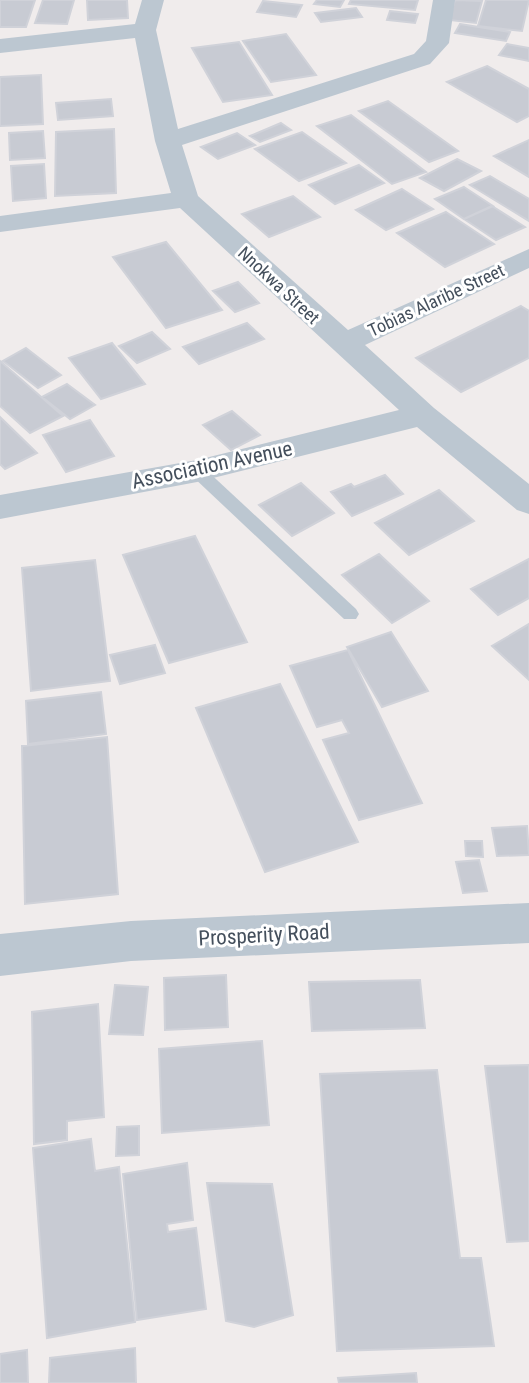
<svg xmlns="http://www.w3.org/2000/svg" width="529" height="1383" viewBox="0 0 529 1383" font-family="'Roboto Condensed',sans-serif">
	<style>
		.building { fill: #c8cbd3; stroke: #d0d2d9; stroke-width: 2 }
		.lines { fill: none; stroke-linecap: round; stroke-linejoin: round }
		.lane { fill: #bcc7d1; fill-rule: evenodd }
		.street { fill: #bcc7d1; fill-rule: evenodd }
		.labels { text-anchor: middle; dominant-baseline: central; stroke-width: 6; stroke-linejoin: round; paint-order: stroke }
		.far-street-label { font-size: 18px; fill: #444f5c; stroke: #fff }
		.street-label { font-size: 21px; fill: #444f5c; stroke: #fff }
	</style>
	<rect width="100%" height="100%" fill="#f0ecec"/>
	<path class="building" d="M0,0H35L26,27H0Z
		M43,0H74L67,24L35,23Z
		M87,0H127L128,18L88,20Z
		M317,0H344L340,7L314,4Z
		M351,0H418L415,10L349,4Z
		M455,0L482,1L476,23L449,20Z
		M486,0H529L522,31L478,26Z
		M263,1L302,5L296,17L257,12Z
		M356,8L362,17L321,22L315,13Z
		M390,11L418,14L415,23L387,20Z
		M460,24L510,32L506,41L455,33Z
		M286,34L316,75L271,82L243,41Z
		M239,42L272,95L223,102L192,48Z
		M507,44L529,48V61L499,55Z
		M487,66L529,89V116L517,122L447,82Z
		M41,75L43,124L0,126V77Z
		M111,99L113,116L58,120L56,103Z
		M388,101L458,151L429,162L359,111Z
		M351,115L426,172L392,184L317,126Z
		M281,123L291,130L260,142L250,136Z
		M114,129L116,193L55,196L56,132Z
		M43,131L45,158L10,160L9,133Z
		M302,132L346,163L299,181L255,149Z
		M237,133L255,145L218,159L201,147Z
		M529,140V177L494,156Z
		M457,159L481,171L444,191L420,178Z
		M44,164L46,198L13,201L11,166Z
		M359,165L384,183L335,204L309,185Z
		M490,176L529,199V221L470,185Z
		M464,187L493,206L464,219L435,199Z
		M402,189L433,209L386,230L356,210Z
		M293,196L320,217L269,237L242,214Z
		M492,206L525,227L496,240L464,219Z
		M446,212L494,244L445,267L397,233Z
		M166,242L222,310L166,328L113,257Z
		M238,282L259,303L235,312L213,291Z
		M521,306L529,311V358L461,392L416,358Z
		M247,323L264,339L199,364L183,347Z
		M152,332L170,349L137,363L119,346Z
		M112,343L145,384L101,399L69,358Z
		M26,348L61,375L38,388L3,361Z
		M0,361L63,416L30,433L0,406Z
		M67,384L95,405L70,419L42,397Z
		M232,411L260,435L231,450L203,425Z
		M0,417L37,453L5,469L0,464Z
		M90,420L114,456L66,472L43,435Z
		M385,475L403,494L352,516L331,492L351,484L354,487Z
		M301,483L334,513L292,536L259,505Z
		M439,490L474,521L409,555L375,523Z
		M195,536L247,642L169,663L123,555Z
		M379,554L429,601L392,623L342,575Z
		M529,559V598L498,615L471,589Z
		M95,560L110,681L31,691L22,568Z
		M529,624V680L492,646Z
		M391,632L428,691L382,707L347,647Z
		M155,645L165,673L120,684L110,655Z
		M348,650L422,803L359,820L323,740L349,733L342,720L317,727L290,666Z
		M280,684L358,842L265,872L196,708Z
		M101,692L106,734L28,744L26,701Z
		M107,737L118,894L25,904L22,746Z
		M527,826L529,855L497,856L492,828Z
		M465,841H482L483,857L466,856Z
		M479,860L487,891L463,893L456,862Z
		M226,975L228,1027L165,1030L164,978Z
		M420,980L425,1028L312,1031L309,982Z
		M115,985L148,987L143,1035L109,1034Z
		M98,1004L104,1117L67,1121V1140L34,1144L32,1012Z
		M262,1041L269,1125L162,1133L159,1049Z
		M529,1065V1241L507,1242L485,1066Z
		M437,1070L460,1258H481L494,1346L337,1351L320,1074Z
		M139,1126V1155L116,1156L117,1127Z
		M91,1139L95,1171L119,1167L135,1322L47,1338L33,1148Z
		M187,1163L193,1220L167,1224L168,1232L196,1228L206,1309L137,1320L123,1174Z
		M207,1183L272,1184L293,1315L254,1327L226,1321Z
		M135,1348L136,1383H49L50,1358Z
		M27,1350L28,1383H0V1354Z
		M416,1373L417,1383H339L338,1378Z"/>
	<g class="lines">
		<path class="lane" d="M197,465L203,467L356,609L359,614L356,619H344L191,475L189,471Z"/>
		<path class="street" d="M142,0H164L156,30L178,129L414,54L426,41L433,0H455L449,43L430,64L182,145L198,196L348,330L529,249V268L365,345L434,408L529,484V514L517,510L417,427L197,482L0,519V495L197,460L399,410L180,208L0,232V216L171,193L155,141L135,38L0,53V39L135,24Z
			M529,903V943L131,961L0,976V934L131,921Z"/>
	</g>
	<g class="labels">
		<g class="far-street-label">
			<text transform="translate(279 285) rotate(43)">Nnokwa Street</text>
			<text transform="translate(436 300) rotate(-25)">Tobias Alaribe Street</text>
		</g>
		<g class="street-label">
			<text transform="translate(212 465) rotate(-12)">Association Avenue</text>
			<text transform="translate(264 935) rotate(-3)">Prosperity Road</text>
		</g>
	</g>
</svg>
